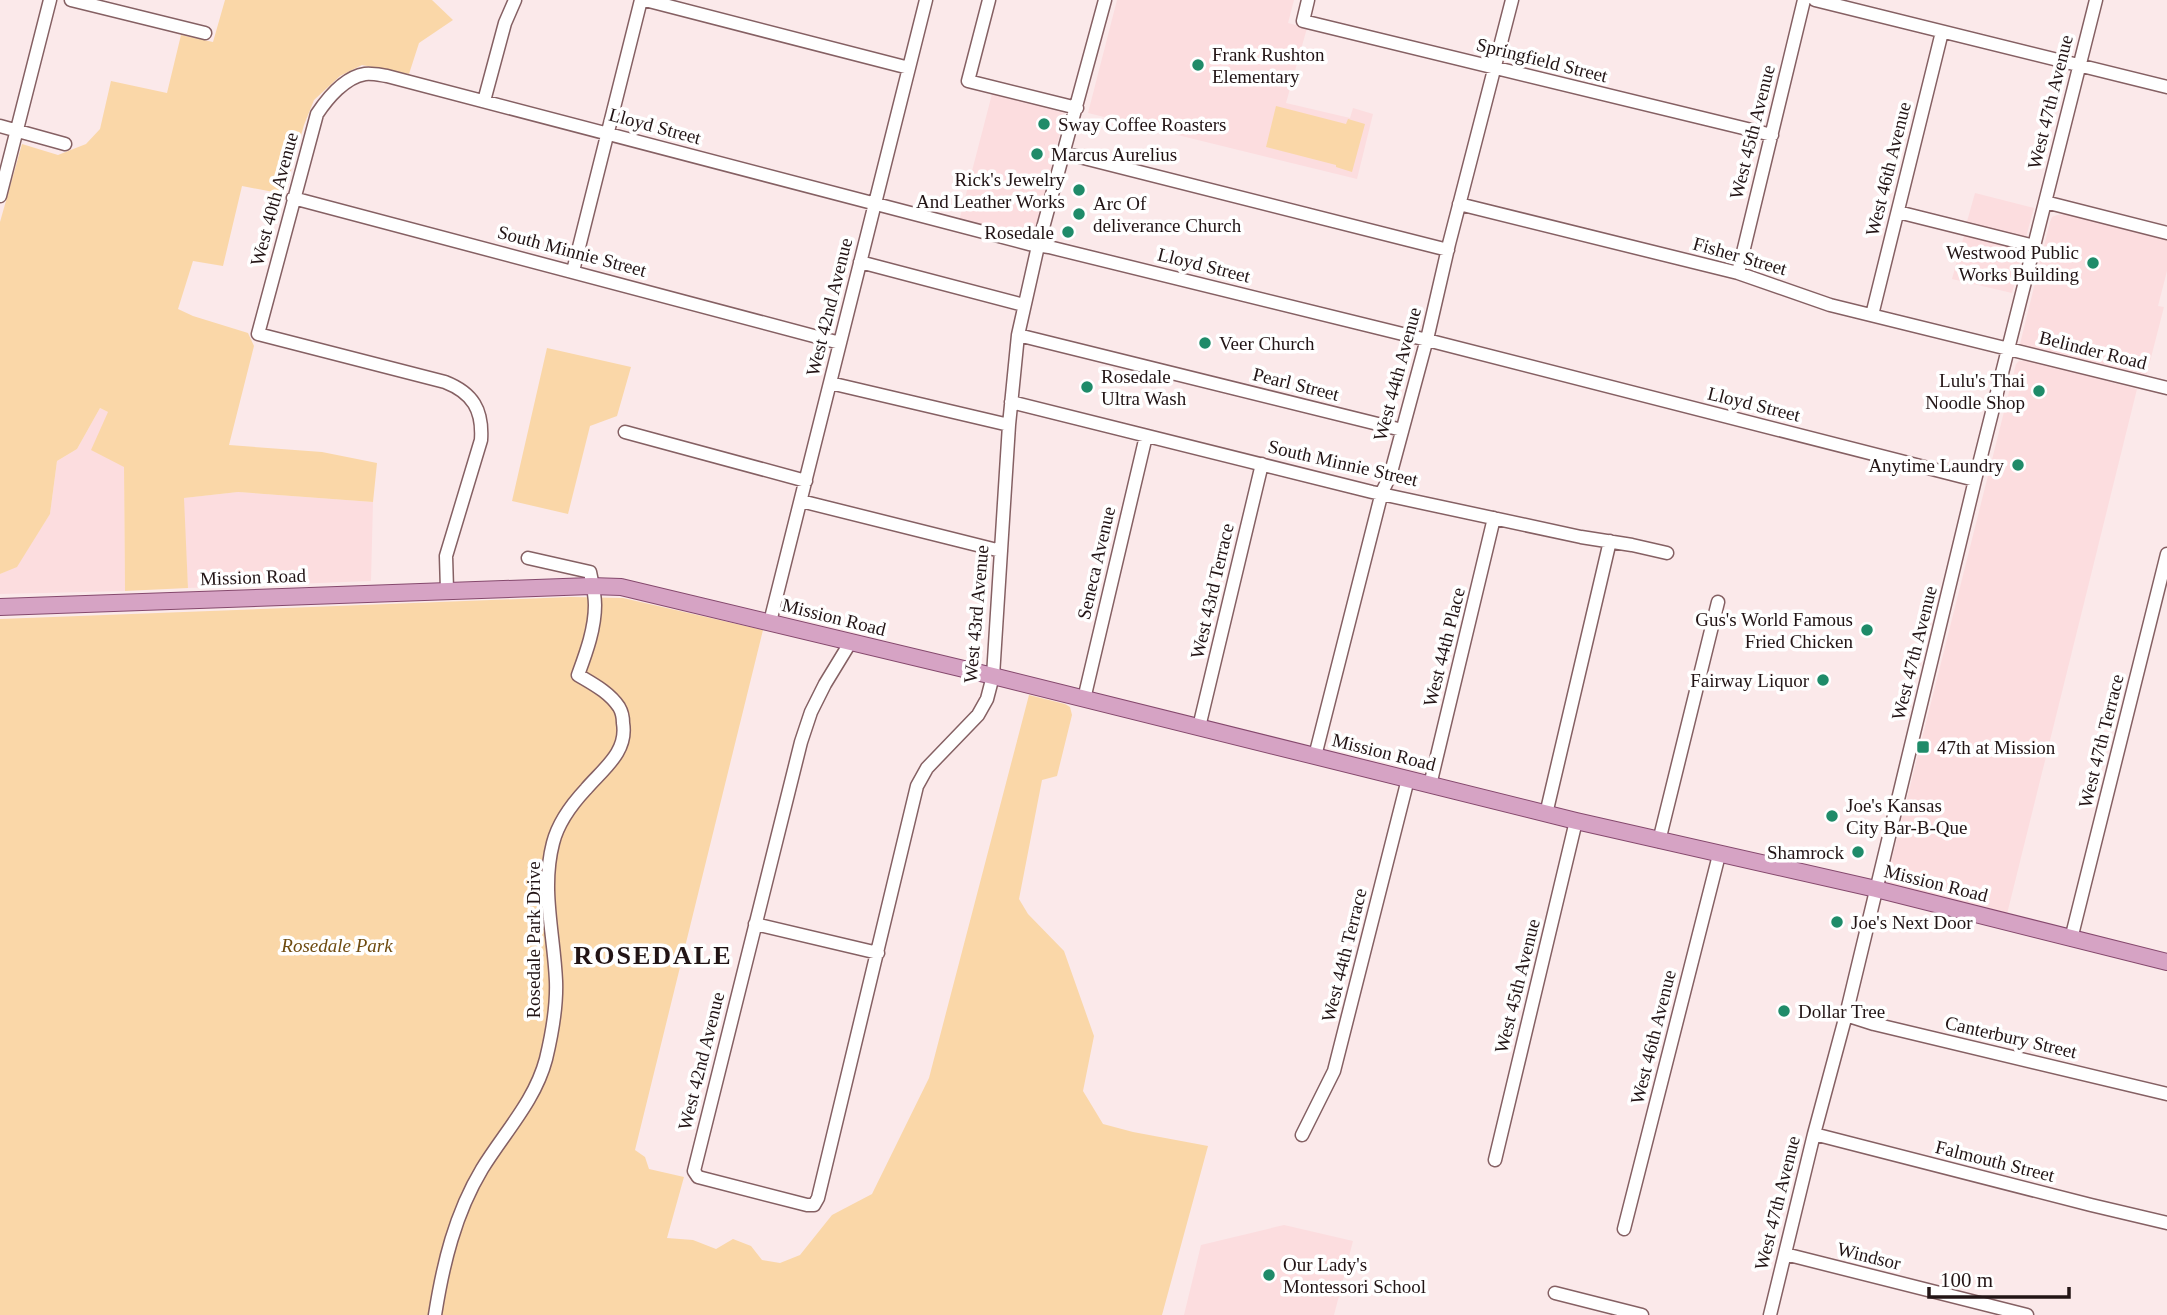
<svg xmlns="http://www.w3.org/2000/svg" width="2167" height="1315" viewBox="0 0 2167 1315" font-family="Georgia,serif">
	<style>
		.built { fill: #fcdddf }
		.green { fill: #fad7a8 }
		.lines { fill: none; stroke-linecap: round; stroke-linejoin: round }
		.minor-casing { stroke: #856063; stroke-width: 15 }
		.major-casing { stroke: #85496d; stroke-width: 18 }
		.minor { stroke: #fff; stroke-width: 12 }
		.major { stroke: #d6a3c4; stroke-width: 16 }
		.poi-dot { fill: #1f8b69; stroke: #fff; stroke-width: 2.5 }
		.labels { text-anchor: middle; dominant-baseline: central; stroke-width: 7; stroke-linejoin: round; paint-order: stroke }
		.poi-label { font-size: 19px; fill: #221415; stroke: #fff; text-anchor: start }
		.street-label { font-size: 19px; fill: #221415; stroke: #fff }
		.park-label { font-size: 19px; font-style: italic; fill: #6e4b10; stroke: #fff }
		.district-label { font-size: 26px; font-weight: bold; letter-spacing: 2px; fill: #221415; stroke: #fff }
	</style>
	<rect width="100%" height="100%" fill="#fbe9ea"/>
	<path class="built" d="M1117,0H1294L1288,23L1307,28L1286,103L1350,118L1353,108L1373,114L1357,179L1088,113Z
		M992,94L1065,113L1034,235L1030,238L959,221Z
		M1975,193L2034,208L2026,237L2024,239L1966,225Z
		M2065,214L2167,239V271L2158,306L2164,307L2146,377L2022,346L2020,344L2050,222L2052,217L2057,215Z
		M1965,232L2021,246L2023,250L2012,293L1952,279Z
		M2028,360L2137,389L2007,914L1893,886L1888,881V874L2016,364L2019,361Z
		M100,408L108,412L124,467L125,591L0,594V574L17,566L50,514L57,461L77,449Z
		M238,492L373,502L371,581L188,588L183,498Z
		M1284,1225L1353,1241L1334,1315H1184L1201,1245Z"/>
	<path class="green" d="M225,0H432L453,20L419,43L409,74L362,65L340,76L314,100L304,125L284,194L242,186L223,266L193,261L178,309L193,316L248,333L254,346L229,445L322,452L377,463L373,502L238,492L184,498L188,588L125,591L124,467L91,450L108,412L100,408L77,449L57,461L50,514L17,567L0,574V222L22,144L58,155L86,144L100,129L111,81L167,93L181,35L213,42Z
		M1276,106L1346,124L1348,119L1365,124L1352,172L1336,167V165L1266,147Z
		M547,348L631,367L617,416L590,426L568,514L512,501Z
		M571,597L623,598L763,630L635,1150L645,1157L649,1169L684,1177L667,1238L693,1240L716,1249L733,1239L751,1246L762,1260L780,1263L800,1255L832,1215L872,1194L929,1078L1029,695L1065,704L1070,707L1072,715L1057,776L1042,780L1019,899L1028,914L1064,951L1094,1036L1083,1091L1103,1124L1133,1132L1208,1146L1162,1315H0V619Z"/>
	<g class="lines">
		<defs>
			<path id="minor" d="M71,0L205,33
				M645,0L909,68
				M989,0L968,81L1077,108
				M1308,0L1303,21L1772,135
				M1815,0L2167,87
				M484,101L505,23L515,0
				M0,126L65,144
				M1064,153L1448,250
				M0,196L50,0
				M293,198L840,343
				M2045,202L2167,233
				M1459,204L1738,273L1830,305L2167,388
				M1898,212L2034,246
				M860,262L1024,305
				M573,271L641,0
				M1738,273L1804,0
				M1872,315L1942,32
				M1018,335L1402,430
				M830,383L1009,425
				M1011,402L1372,492L1581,537L1632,545L1667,553
				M625,432L806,481
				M801,501L1001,551
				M447,590L446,556L481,440C483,410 473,393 445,382L258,334L317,114C327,99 345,77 365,74C372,73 380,75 387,76L1029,244L1049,247L1427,340L1975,480
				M770,622L926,0
				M850,643L825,684L811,712L801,742L694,1171L698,1177L807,1205H814L818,1198L917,786L927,768L978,715L987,699L993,676L1009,425L1018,335L1038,246L1105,0
				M1084,699L1146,436
				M1199,727L1262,464
				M1315,756L1382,492L1390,476L1428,335L1449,244L1512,0
				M1430,785L1494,518
				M1546,814L1610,541
				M1659,841L1718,602
				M755,924L878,953
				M2071,939L2167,554
				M1846,1015L1874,1024L2167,1094
				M1814,1134L2091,1205L2167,1223
				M1302,1135L1334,1071L1408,779
				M1495,1160L1576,821
				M1624,1229L1719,855
				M1785,1254L2027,1315
				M1555,1293L1642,1315
				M435,1315C443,1264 455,1214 482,1169C504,1133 535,1101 546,1059C552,1034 557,1007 556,981C554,934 541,889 553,843C558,823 572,804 586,789C603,769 628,752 623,723C623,717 622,712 619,707C609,692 593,684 578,675C586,653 595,629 595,605C595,594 592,582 590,572L528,558
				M1770,1315L1814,1134L1846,1015L1975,480L2096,0"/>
			<path id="major" d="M0,607L591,586L621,587L993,676L1576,821L1876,889L2167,962"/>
		</defs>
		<use href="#minor" class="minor-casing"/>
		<use href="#major" class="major-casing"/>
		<use href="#minor" class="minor"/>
		<use href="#major" class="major"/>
	</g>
	<g class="poi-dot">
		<circle cx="1198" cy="65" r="7"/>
		<circle cx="1044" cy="124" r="7"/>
		<circle cx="1037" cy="154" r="7"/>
		<circle cx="1079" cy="190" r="7"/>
		<circle cx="1079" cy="214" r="7"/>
		<circle cx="1068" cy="232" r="7"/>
		<circle cx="2093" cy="263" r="7"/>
		<circle cx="1205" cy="343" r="7"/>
		<circle cx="1087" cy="387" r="7"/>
		<circle cx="2039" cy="391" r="7"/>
		<circle cx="2018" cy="465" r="7"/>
		<circle cx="1867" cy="630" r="7"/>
		<circle cx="1823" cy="680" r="7"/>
		<rect x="1916" y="740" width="14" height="14" rx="3.5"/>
		<circle cx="1832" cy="816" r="7"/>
		<circle cx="1858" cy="852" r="7"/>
		<circle cx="1837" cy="922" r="7"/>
		<circle cx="1784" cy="1011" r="7"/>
		<circle cx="1269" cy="1275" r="7"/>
	</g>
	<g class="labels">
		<g class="poi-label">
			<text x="1212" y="54">Frank Rushton<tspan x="1212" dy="22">Elementary</tspan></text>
			<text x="1058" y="124">Sway Coffee Roasters</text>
			<text x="1051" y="154">Marcus Aurelius</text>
			<text x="1065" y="179" text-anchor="end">Rick's Jewelry<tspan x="1065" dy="22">And Leather Works</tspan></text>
			<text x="1093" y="203">Arc Of<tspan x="1093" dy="22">deliverance Church</tspan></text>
			<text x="1054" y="232" text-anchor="end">Rosedale</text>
			<text x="2079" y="252" text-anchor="end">Westwood Public<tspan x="2079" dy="22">Works Building</tspan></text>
			<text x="1219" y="343">Veer Church</text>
			<text x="1101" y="376">Rosedale<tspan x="1101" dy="22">Ultra Wash</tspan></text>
			<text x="2025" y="380" text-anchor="end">Lulu's Thai<tspan x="2025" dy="22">Noodle Shop</tspan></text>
			<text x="2004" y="465" text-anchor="end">Anytime Laundry</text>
			<text x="1853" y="619" text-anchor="end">Gus's World Famous<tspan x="1853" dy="22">Fried Chicken</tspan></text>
			<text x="1809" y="680" text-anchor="end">Fairway Liquor</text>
			<text x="1937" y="747">47th at Mission</text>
			<text x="1846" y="805">Joe's Kansas<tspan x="1846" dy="22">City Bar-B-Que</tspan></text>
			<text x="1844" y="852" text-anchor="end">Shamrock</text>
			<text x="1851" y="922">Joe's Next Door</text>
			<text x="1798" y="1011">Dollar Tree</text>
			<text x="1283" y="1264">Our Lady's<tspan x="1283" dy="22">Montessori School</tspan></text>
		</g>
		<g class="street-label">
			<text transform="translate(1542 60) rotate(14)">Springfield Street</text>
			<text transform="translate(2050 102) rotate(-76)">West 47th Avenue</text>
			<text transform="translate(655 126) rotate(15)">Lloyd Street</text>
			<text transform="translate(1752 132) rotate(-76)">West 45th Avenue</text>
			<text transform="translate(1888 169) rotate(-76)">West 46th Avenue</text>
			<text transform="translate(274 199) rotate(-75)">West 40th Avenue</text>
			<text transform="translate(572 251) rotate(15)">South Minnie Street</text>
			<text transform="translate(1740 256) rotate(16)">Fisher Street</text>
			<text transform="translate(1204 265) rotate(14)">Lloyd Street</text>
			<text transform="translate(829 307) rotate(-76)">West 42nd Avenue</text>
			<text transform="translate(2093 350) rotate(14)">Belinder Road</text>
			<text transform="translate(1397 374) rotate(-75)">West 44th Avenue</text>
			<text transform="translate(1296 384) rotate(14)">Pearl Street</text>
			<text transform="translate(1754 404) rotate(14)">Lloyd Street</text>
			<text transform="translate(1343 463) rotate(13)">South Minnie Street</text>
			<text transform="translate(1096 563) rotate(-77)">Seneca Avenue</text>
			<text transform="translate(253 577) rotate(-2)">Mission Road</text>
			<text transform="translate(1212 591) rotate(-77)">West 43rd Terrace</text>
			<text transform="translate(976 614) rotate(-85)">West 43rd Avenue</text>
			<text transform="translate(834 617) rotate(14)">Mission Road</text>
			<text transform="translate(1444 647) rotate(-76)">West 44th Place</text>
			<text transform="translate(1914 653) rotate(-76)">West 47th Avenue</text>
			<text transform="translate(2101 741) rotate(-76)">West 47th Terrace</text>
			<text transform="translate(1384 752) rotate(14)">Mission Road</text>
			<text transform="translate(1936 883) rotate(14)">Mission Road</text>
			<text transform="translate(533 940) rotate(-90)">Rosedale Park Drive</text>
			<text transform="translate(1344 955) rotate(-76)">West 44th Terrace</text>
			<text transform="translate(1517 986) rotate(-76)">West 45th Avenue</text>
			<text transform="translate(1653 1037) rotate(-76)">West 46th Avenue</text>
			<text transform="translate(2011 1037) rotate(13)">Canterbury Street</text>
			<text transform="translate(701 1061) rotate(-76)">West 42nd Avenue</text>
			<text transform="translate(1995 1161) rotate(14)">Falmouth Street</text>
			<text transform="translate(1777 1203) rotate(-76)">West 47th Avenue</text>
			<text transform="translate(1869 1256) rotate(14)">Windsor</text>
		</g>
		<g class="park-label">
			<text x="337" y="945">Rosedale Park</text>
		</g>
		<g class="district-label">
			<text x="653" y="955">ROSEDALE</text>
		</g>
	</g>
	<path d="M1929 1287v10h140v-10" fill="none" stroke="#221415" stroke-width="3.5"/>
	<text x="1940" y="1287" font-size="21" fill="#221415" stroke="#ffffff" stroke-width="5" paint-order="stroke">100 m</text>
</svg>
